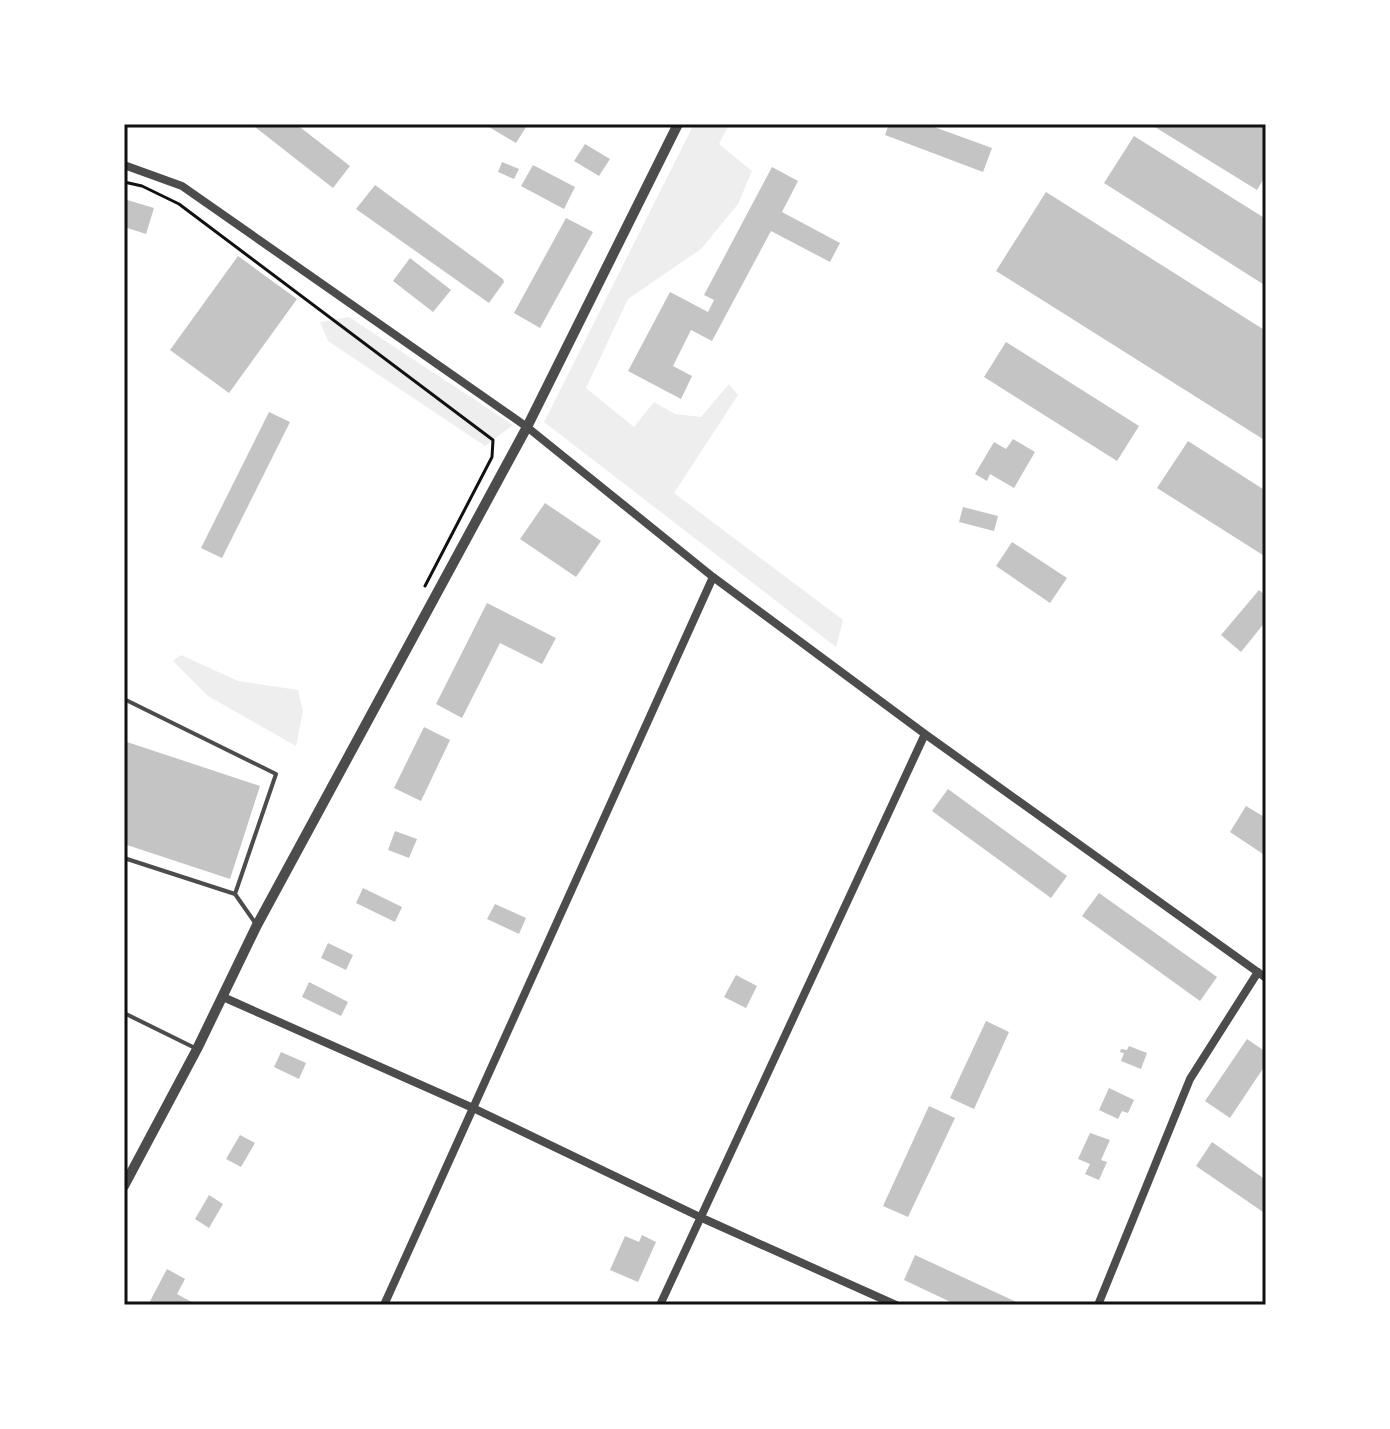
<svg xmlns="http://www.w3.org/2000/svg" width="1390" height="1429" viewBox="0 0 1390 1429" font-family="Overpass,sans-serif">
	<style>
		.green { fill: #eee }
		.building { fill: #c4c4c4 }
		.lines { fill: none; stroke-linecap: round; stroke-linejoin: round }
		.path { stroke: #111; stroke-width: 3 }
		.service { stroke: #4c4c4c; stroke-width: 4 }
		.minor { stroke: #4c4c4c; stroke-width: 8 }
		.tertiary { stroke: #4c4c4c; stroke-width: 10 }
		.neatline { fill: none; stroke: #111; stroke-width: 3 }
	</style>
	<rect width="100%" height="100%" fill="#fff"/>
	<path class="green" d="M694,124H729L719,144L752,171L738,204L701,249L628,299L586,388L634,427L654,402L675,414L701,417L729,384L738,395L674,493L843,620L836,647L544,422Z
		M349,317L513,425L485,446L328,341L320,322Z
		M181,655L238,681L298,690L303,711L296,746L208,696L173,661Z"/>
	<path class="building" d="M251,124H296L350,166L333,188Z
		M484,124H528L516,143Z
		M889,124H926L992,148L983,172L885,135Z
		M1150,124H1260L1266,128V175L1257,190Z
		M1134,136L1266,219V286L1104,183Z
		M585,144L610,159L599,176L574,161Z
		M502,162L519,169L514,179L498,172Z
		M533,165L575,187L564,209L521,186Z
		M772,167L798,181L782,212L840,243L830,262L771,231L712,341L691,330L673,366L692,376L681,399L628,371L670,292L708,312L714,300L704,295Z
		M375,185L503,279L504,282L489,303L356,209Z
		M1046,192L1266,331V441L996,271Z
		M124,199L154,208L146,234L124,227Z
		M566,218L593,232L540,328L514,313Z
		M238,256L297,299L229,393L170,350Z
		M410,258L451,290L433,312L393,281Z
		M1006,342L1139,426L1117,461L984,377Z
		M269,412L290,422L222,558L201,548Z
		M1013,439L1035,452L1014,488L990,474L987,481L975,474L994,442L1006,449Z
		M1188,441L1266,491V557L1157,488Z
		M545,503L601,541L576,577L520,539Z
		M963,507L998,516L994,531L959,522Z
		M1012,542L1067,578L1050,603L996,566Z
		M1259,590L1266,596V621L1241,652L1221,635Z
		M487,603L556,638L542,664L500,643L462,718L436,704Z
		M424,727L450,740L421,801L394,788Z
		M124,741L260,786L230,879L124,844Z
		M948,789L1067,876L1051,898L932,811Z
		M1246,806L1266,818V856L1230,832Z
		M395,831L417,839L409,858L388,850Z
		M363,888L402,907L395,922L356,903Z
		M1099,893L1217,977L1200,1001L1082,916Z
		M495,904L526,918L519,934L487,919Z
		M328,943L353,955L346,970L321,958Z
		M736,975L757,986L746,1008L724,997Z
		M309,982L348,1002L341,1016L302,997Z
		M986,1021L1009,1032L974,1109L950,1098Z
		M1247,1039L1266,1052V1064L1230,1118L1205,1101Z
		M1129,1046L1147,1053L1141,1069L1121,1061L1124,1053L1120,1052L1121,1049L1127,1050Z
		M281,1052L306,1063L299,1079L274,1067Z
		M1109,1088L1134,1100L1128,1113L1122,1111L1118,1119L1099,1110Z
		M929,1106L955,1118L908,1217L883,1206Z
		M1090,1133L1110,1140L1101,1160L1107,1162L1099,1180L1085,1174L1090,1164L1078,1159Z
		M240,1135L255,1143L241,1167L226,1159Z
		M1212,1142L1266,1180V1214L1196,1166Z
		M209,1195L223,1204L209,1228L195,1219Z
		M642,1235L656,1242L638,1282L610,1270L625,1236L639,1242Z
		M915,1255L1023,1305H957L904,1280Z
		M167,1269L185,1279L177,1294L197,1305H148Z"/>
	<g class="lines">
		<path class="path" d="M124,182L142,186L179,204L493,440L492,457L425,586"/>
		<path class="service" d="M124,699L276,774L235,894
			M124,858L235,894L256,924
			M124,1013L195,1048"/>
		<path class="minor" d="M124,165L182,186L527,427L713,577L925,734L1266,978
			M223,997L473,1108L702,1218L896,1305
			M384,1305L713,577
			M660,1305L925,734
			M1098,1305L1190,1079L1258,972"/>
		<path class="tertiary" d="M124,1186L197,1049L257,925L527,427L678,124"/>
	</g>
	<rect width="1390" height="1429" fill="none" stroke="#ffffff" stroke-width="252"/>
	<rect x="126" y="126" width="1138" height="1177" class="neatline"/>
</svg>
